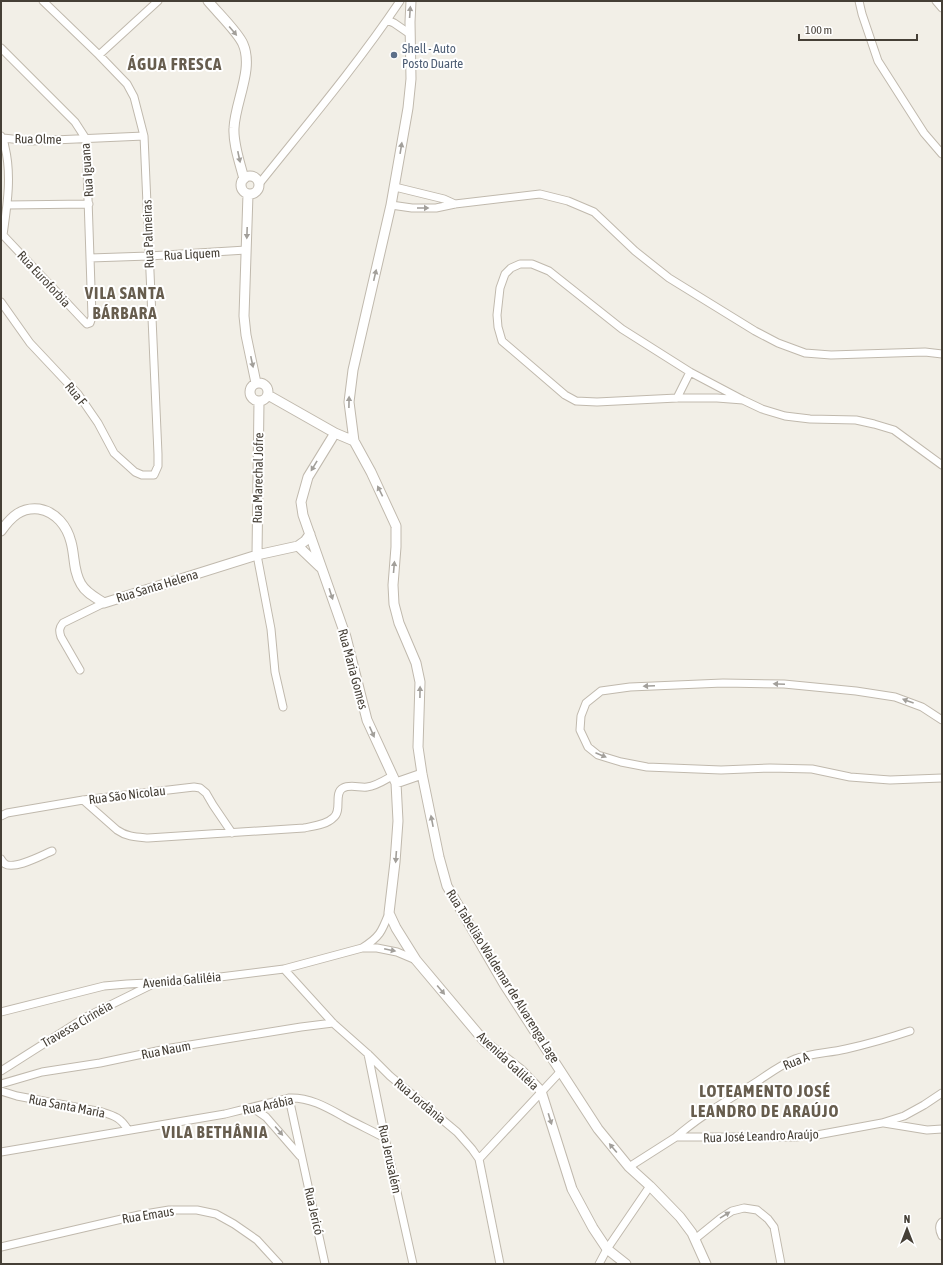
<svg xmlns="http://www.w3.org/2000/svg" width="943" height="1265" viewBox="0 0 943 1265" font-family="'Asap Condensed',sans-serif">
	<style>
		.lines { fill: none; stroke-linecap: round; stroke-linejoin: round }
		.minor-casing { stroke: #c0b9ad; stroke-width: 9 }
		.tertiary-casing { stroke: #c0b9ad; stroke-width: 11 }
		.minor { stroke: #fff; stroke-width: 7 }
		.tertiary { stroke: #fff; stroke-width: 9 }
		.oneway { fill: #a29f9a }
		.service-dot { fill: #5c6f8a; stroke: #fff; stroke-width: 1.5 }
		.labels { text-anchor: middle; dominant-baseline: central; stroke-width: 4; stroke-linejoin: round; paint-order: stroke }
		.service-label { font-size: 13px; fill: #4e5e75; stroke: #fff; text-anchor: start }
		.street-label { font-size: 13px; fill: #453f36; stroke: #fff }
		.district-label { font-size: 17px; font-weight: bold; letter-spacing: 1px; fill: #675d4e; stroke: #fff }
	</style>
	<rect width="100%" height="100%" fill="#f2efe7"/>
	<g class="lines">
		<defs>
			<path id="minor" d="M859,1L862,14L878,61L924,133L942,154
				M936,1L942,8
				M387,20L394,23L410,34
				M1,48L75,122L86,139L92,317L90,323L87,324L84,321L1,233
				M99,55L158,1
				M1,136C4,139 4,143 5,147C12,176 7,206 3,235
				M3,138L31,141L144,136
				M259,184C307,124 357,65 400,1
				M395,187L444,199L455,204
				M7,205L89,204
				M391,205L412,208H436L455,204L540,194L568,201L594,212L635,251L669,278L755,331L778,343L805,353L831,355L925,352L942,354
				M90,258L149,256L246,250
				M520,264H532L549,271L622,329L690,372L743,400L717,398H677L597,402L576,401L565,395L502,341L498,327L497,315L500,288L505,274L511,268Z
				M1,302L30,343L78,394L98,423L114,453L135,472L142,475H154L158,466V454L144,136L134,97L127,84L99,55L43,1
				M677,398L690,372
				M743,400L762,409L785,416L810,419L856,420L874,424L894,430L942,465
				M257,555L271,629L275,672L283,707
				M80,670L61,637C59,631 59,628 63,623L104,603
				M942,720L922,707L895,697L856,691L784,684L723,683L630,687L601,691L586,703L581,716L580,730L588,747L598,755L621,762L647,767L721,770L770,768L812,769L850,777L890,780L942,778
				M83,800L117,830C127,837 136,837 148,838L304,828C313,826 326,825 333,818C343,811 333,793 343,788C350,784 360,788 367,787C376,786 385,780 392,776
				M1,816L7,813L83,800L194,787L200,788L206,793L213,805L232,833
				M1,859C2,861 4,863 5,864C15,870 42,855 52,851
				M362,948C380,937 382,931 389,913
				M284,969L333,1023L368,1054L390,1076L457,1132L472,1149L479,1159L500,1264
				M1,1012L104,986L127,984L188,981L284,969L362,948H377L397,952L416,960
				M368,1054L385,1138L413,1264
				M1,1071L86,1017L151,985
				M1,1084L42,1072L100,1063L171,1048L301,1027L333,1023
				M1,1091L17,1096L102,1112C115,1116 121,1118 128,1130
				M289,1098L325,1264
				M253,1108L266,1117L300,1156
				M884,1123L927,1130L942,1129
				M676,1137C701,1115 730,1099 758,1081C770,1073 782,1064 795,1059C811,1053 829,1053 846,1049C868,1044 889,1038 910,1031
				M1,1152L225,1114L289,1098C310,1097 328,1108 346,1118C359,1125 372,1131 385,1138
				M479,1159L561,1071
				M629,1167L676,1137H795L817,1135L882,1123L904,1116L924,1105L942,1093
				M942,1222C938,1226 940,1232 942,1236
				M695,1239L721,1218L732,1211L744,1208L757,1210L768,1219L774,1227L781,1264
				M1,1247L139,1215L169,1210H197L216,1214L234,1224L257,1240L279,1264
				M599,1264L607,1249L650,1186"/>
			<path id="tertiary" d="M208,1C217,12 238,32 243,44C254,69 235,102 234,128C233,144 240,163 244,179
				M241 185a9 9 0 1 1 18 0a9 9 0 1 1-18 0Z
				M248,194L244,316L246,335L256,383
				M250 392a9 9 0 1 1 18 0a9 9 0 1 1-18 0Z
				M268,395L335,433L354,441L371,472L396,526V547L393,585L394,604L399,623L416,663L420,682L418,747L422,774L439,857L447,886L504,984L598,1129L629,1167L650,1186L680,1217L692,1233L706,1264
				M335,433L308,477L301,502L303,515L346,637L367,720L396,783L398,821L395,862L389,913L396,928L416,960L485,1042L521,1070L541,1091L572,1189L593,1228L607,1249L626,1264
				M354,441L349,402L353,370L391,205L408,108L411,79L410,22L411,1
				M1,531C11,517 21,507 39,509C56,512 67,526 71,542C75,556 73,571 81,584C86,593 95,597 104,603L257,555L298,546L305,541L310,534
				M298,546L320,567
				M257,555L259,401
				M396,783L422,774"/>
		</defs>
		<use href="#minor" class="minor-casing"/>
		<use href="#tertiary" class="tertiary-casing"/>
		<use href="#minor" class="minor"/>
		<use href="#tertiary" class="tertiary"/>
	</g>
	<defs><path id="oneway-solid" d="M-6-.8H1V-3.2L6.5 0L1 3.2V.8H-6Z"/></defs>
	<g class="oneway">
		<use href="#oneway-solid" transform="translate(410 12) rotate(-86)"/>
		<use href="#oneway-solid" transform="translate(233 31) rotate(50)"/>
		<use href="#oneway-solid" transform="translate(401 148) rotate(-81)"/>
		<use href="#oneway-solid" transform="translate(239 157) rotate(78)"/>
		<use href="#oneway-solid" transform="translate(423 208)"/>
		<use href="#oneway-solid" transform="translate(247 233) rotate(92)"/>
		<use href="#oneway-solid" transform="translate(375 275) rotate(-77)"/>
		<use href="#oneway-solid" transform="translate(252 362) rotate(78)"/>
		<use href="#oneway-solid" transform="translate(349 402) rotate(-89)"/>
		<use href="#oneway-solid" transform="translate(314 466) rotate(121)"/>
		<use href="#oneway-solid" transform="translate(380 491) rotate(-116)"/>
		<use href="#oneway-solid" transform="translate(394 567) rotate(-85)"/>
		<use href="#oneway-solid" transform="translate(331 594) rotate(72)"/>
		<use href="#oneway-solid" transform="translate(779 684) rotate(-178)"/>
		<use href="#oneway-solid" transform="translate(649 686) rotate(177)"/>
		<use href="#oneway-solid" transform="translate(420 692) rotate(-89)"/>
		<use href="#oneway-solid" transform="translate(908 701) rotate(-160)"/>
		<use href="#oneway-solid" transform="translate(372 732) rotate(66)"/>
		<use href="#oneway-solid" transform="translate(601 755) rotate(23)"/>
		<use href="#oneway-solid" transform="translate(432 821) rotate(-101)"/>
		<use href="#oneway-solid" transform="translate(396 857) rotate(94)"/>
		<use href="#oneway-solid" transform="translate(390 950) rotate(12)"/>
		<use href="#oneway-solid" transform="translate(441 990) rotate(50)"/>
		<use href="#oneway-solid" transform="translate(550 1119) rotate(73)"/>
		<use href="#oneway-solid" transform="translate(279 1131) rotate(49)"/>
		<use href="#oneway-solid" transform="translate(613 1148) rotate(-130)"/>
		<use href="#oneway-solid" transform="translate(725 1215) rotate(-32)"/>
	</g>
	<circle class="service-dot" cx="394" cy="55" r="4"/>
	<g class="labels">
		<g class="service-label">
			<text x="402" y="48">Shell - Auto<tspan x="402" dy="15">Posto Duarte</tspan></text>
		</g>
		<g class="street-label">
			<text transform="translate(38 139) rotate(1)">Rua Olme</text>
			<text transform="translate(87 170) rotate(-94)">Rua Iguana</text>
			<text transform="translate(148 234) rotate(-92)">Rua Palmeiras</text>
			<text transform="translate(192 254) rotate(-3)">Rua Liquem</text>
			<text transform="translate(44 279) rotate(47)">Rua Euroforbia</text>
			<text transform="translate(76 394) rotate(51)">Rua F</text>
			<text transform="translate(258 478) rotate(-89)">Rua Marechal Jofre</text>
			<text transform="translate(157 586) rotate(-17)">Rua Santa Helena</text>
			<text transform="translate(353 669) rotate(75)">Rua Maria Gomes</text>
			<text transform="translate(127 795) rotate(-7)">Rua São Nicolau</text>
			<text transform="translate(503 976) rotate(58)">Rua Tabelião Waldemar de Alvarenga Lage</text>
			<text transform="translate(182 980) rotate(-5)">Avenida Galiléia</text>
			<text transform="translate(77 1024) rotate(-30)">Travessa Cirinéia</text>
			<text transform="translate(166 1050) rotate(-11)">Rua Naum</text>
			<text transform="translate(508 1061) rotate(43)">Avenida Galiléia</text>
			<text transform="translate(796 1061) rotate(-22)">Rua A</text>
			<text transform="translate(420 1101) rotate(40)">Rua Jordânia</text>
			<text transform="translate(268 1105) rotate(-12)">Rua Arábia</text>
			<text transform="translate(67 1106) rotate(11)">Rua Santa Maria</text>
			<text transform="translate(761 1136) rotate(-2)">Rua José Leandro Araújo</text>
			<text transform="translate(390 1159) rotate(78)">Rua Jerusalém</text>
			<text transform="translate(314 1211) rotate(77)">Rua Jericó</text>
			<text transform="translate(148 1215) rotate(-9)">Rua Emaus</text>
		</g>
		<g class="district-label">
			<text x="175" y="64">ÁGUA FRESCA</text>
			<text x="125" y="293">VILA SANTA<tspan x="125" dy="20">BÁRBARA</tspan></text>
			<text x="765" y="1091">LOTEAMENTO JOSÉ<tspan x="765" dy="20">LEANDRO DE ARAÚJO</tspan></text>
			<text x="215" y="1132">VILA BETHÂNIA</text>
		</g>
	</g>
	<rect width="943" height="1265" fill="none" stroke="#453f36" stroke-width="4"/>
	<g transform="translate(907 1229)" stroke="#ffffff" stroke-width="3" paint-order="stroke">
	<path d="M0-3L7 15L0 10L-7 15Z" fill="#453f36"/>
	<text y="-6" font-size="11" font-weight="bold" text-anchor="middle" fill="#453f36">N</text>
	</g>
	<path d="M799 34v6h118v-6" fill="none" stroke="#453f36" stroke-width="2"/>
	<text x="805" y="34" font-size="12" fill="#453f36" stroke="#ffffff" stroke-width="3" paint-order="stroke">100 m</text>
</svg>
